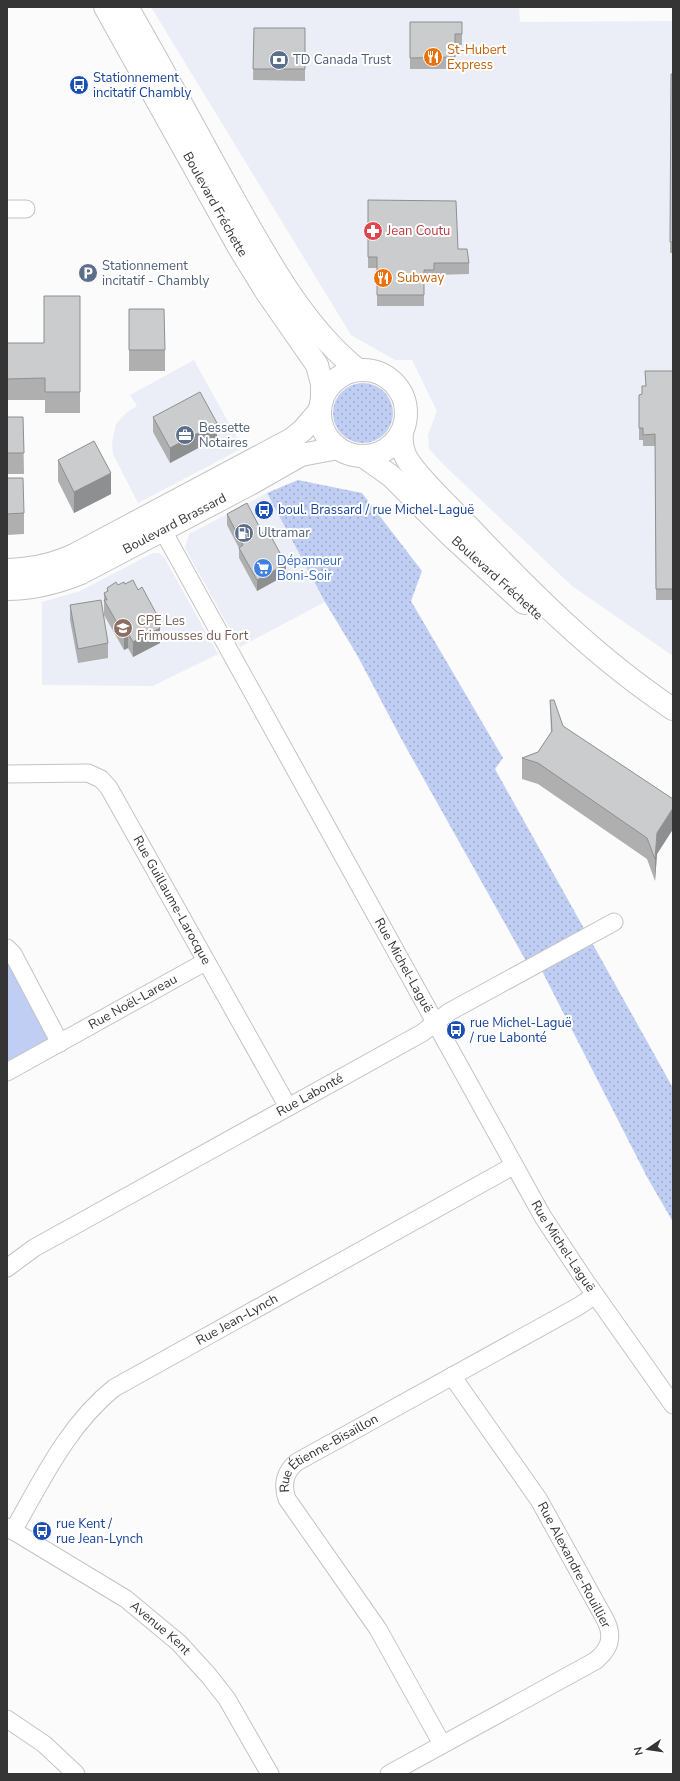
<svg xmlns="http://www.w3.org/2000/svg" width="680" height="1781" viewBox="0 0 680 1781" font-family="'Nunito Sans',sans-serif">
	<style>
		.built { fill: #ebeef7 }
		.grass { fill: url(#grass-dots) }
		.green { fill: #c0cef4 }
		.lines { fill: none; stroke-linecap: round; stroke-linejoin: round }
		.street-casing { stroke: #c3c3c5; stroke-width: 19 }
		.secondary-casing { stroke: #c3c3c5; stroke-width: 24 }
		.street { stroke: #fff; stroke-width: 17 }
		.secondary { stroke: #fff; stroke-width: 22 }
		.wall { fill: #afafb0 }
		.shaded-wall { fill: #8e8f90 }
		.building { fill: #cbcccd; stroke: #8e8f90 }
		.labels { text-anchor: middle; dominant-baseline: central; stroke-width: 4; stroke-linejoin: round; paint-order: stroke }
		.food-label { font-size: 13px; fill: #c56008; stroke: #fff; text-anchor: start }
		.service-label { font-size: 13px; fill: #4e5e75; stroke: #fff; text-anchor: start }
		.transit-label { font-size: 13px; fill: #164399; stroke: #fff; text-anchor: start }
		.street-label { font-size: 13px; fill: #353535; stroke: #fff }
		.health-label { font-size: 13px; fill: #be3a42; stroke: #fff; text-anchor: start }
		.shop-label { font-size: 13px; fill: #366cbe; stroke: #fff; text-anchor: start }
		.education-label { font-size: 13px; fill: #785e54; stroke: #fff; text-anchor: start }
	</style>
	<defs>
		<pattern id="grass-dots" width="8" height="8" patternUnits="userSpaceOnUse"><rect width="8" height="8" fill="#c0cef4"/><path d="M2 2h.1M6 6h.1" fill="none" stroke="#9da8c6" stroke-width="1.8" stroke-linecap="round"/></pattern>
	</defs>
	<rect width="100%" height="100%" fill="#fbfbfc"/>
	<path class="built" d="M151,7H519L520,22L673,21V656L572,586L445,466L429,449L428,435L437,411L412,360H395L351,335Z
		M194,360L241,445L239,450L138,503L113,454L112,443L116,424L126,413L137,406L130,395Z
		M267,493L325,602L240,647L185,548L189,534Z
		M153,553H159L164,557L218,654L153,686L42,685V602L80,591Z"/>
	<path class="grass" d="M333 413a30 30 0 1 1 60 0a30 30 0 1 1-60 0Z
		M298,480L362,493L422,571L411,601L503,758L495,769L673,1088V1222L647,1177L542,971L526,961L403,742L357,655L325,602L267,493Z"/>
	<path class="green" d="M7,951L57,1046L7,1072Z"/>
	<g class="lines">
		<defs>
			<g id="street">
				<path d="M7,209H26"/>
				<path id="s1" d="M157,520L543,1217L584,1279L673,1405"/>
				<path id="s2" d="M7,774L88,773L101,779L109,788L288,1107"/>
				<path d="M7,948L13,954L60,1043"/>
				<path id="s3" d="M7,1072L205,962"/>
				<path id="s4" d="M7,1268L34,1248L422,1033L449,1012L614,922"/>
				<path id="s5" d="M7,1527L126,1599L179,1643L209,1676L227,1699L270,1774"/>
				<path id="s6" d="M13,1531C42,1480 68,1425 114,1388L513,1166"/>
				<path d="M7,1719L44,1744L76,1774"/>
				<path id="s7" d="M442,1744L378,1629L287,1499C282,1485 285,1471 297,1462L579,1306L595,1295"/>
				<path d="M389,1774L595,1661C609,1650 614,1638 606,1621L539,1500L452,1376"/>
			</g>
			<g id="secondary">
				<path id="s8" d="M105,7L238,246L267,293L317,365L322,384V400"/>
				<path d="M127,7C165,72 200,139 237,205C269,262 306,329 358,370"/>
				<circle cx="363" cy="413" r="43"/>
				<path d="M402,433C401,442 402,450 407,459C420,480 449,506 466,524C529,591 596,658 673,709"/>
				<path d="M363,456L391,476L450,535L524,603"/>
				<path d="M7,570C32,569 54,565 76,554L292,439L303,430L320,410"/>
				<path id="s9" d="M7,589C33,589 56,583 81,573L250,484L301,455L338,448"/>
			</g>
		</defs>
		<use href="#street" class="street-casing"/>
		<use href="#secondary" class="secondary-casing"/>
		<use href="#street" class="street"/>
		<use href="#secondary" class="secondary"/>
	</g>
	<path class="wall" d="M410,22H462V45H455V69H410Z
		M254,28H305V81L253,80Z
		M671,74H673V253H670Z
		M368,200L458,249L469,263V274L434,275V282H424V306H377V268H368Z
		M80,296V413H45V400H7V343H44Z
		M129,309L165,350V371H129Z
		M673,371V600H656L655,446H643V440H639V395L642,394V386H646Z
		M7,417H23L24,474H7Z
		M153,417L217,438L170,463L153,432Z
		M58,460L111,494L74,513L58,481Z
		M7,478L24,513V534L7,535Z
		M227,514L286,575L257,591L239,558V548L227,525Z
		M125,584L157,623L160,643L133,657L128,648L124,650L104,615V593L107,592V588Z
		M70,605L108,643V658L78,663L70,620Z
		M550,700L563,726L673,829L657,854L655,881L647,859L538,784L522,779V758L538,752L551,733Z"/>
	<path class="shaded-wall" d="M217,423V438L170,463V448Z
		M111,473V494L74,513V492Z
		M286,564V575L257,591V580Z
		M157,615V630L153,616Z
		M160,628V643L133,657V642Z
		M128,633V648L124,650V635Z
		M673,808V829L657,854L655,881V859L657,833Z"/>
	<path class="building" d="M410,22H462V34H455V57L410,58Z
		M254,28H305V69H253Z
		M671,74H673V242H670Z
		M368,200L456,201L458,249H467L469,263H434V270H424V295H377V257H368Z
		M44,296H80V392H45V378L7,379V343H44Z
		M129,309H164L165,350H129Z
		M645,371H673V589H656L655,434L643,435V428H639V395L642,394V386H646Z
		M200,392L217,423L170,448L153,417Z
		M7,417H23L24,453H7Z
		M94,441L111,473L74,492L58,460Z
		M7,478H23L24,513L7,514Z
		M247,503L263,534L268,531L286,564L257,580L239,548L243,545L227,514Z
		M133,580L138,590L142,587L157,615L153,616L160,628L133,642L128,633L124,635L104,600H107L104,593L108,591L107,588L116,582L118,585L124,582L125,584Z
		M101,600L108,643L78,649L70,605Z
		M550,700H554L563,726L673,799V808L657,833L655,859L647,838L538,763L522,758L538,752L552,731Z"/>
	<defs>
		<symbol id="restaurant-disc" viewBox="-11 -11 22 22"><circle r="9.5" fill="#e8710a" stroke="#fff"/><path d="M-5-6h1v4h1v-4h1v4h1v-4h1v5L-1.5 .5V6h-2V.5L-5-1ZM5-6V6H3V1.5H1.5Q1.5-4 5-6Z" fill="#fff"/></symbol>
		<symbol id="bank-disc" viewBox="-11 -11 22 22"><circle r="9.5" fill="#5c6f8a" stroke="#fff"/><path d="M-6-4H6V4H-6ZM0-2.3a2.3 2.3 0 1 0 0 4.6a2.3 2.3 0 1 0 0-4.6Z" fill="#fff"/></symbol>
		<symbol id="bus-disc" viewBox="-11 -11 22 22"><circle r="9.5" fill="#1a4fb4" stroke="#fff"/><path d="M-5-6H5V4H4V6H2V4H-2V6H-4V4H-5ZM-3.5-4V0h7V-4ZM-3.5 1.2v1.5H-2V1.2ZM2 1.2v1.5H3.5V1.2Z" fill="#fff"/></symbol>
		<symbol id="pharmacy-disc" viewBox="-11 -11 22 22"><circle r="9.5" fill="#e0444e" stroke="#fff"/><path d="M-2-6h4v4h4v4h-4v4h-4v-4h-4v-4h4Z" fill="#fff"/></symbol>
		<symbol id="parking-disc" viewBox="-11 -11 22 22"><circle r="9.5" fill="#5c6f8a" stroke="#fff"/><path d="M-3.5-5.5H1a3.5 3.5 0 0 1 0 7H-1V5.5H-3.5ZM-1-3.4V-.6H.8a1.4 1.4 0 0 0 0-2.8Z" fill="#fff"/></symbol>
		<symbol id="office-disc" viewBox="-11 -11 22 22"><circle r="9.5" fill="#5c6f8a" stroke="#fff"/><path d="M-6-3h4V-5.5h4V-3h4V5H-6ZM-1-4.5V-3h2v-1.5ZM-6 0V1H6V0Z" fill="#fff"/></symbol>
		<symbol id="fuel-disc" viewBox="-11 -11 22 22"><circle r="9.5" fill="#5c6f8a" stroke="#fff"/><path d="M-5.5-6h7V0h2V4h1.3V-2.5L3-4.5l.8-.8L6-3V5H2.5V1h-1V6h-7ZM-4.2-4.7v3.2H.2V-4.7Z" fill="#fff"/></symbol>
		<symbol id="supermarket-disc" viewBox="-11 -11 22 22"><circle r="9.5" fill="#3f7fe0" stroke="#fff"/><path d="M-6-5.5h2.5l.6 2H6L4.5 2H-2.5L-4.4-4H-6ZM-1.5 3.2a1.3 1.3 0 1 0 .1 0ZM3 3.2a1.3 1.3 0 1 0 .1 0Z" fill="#fff"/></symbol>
		<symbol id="school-disc" viewBox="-11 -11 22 22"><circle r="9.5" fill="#8d6e63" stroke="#fff"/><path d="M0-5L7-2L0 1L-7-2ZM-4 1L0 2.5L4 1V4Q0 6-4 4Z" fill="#fff"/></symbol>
	</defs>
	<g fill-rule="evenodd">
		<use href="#restaurant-disc" x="422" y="46" width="22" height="22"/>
		<use href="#bank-disc" x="268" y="49" width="22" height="22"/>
		<use href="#bus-disc" x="68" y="74" width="22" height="22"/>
		<use href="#pharmacy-disc" x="362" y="220" width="22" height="22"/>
		<use href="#parking-disc" x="77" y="262" width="22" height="22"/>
		<use href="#restaurant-disc" x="372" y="267" width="22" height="22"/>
		<use href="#office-disc" x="174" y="424" width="22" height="22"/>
		<use href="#bus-disc" x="253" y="499" width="22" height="22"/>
		<use href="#fuel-disc" x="233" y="522" width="22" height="22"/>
		<use href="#supermarket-disc" x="252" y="557" width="22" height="22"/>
		<use href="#school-disc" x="112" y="617" width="22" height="22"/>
		<use href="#bus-disc" x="445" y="1019" width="22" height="22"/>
		<use href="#bus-disc" x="31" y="1520" width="22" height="22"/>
	</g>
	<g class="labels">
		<g class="food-label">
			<text x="447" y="50">St-Hubert<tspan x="447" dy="15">Express</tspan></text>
			<text x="397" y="278">Subway</text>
		</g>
		<g class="service-label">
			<text x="293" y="60">TD Canada Trust</text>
			<text x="102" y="266">Stationnement<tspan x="102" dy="15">incitatif - Chambly</tspan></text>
			<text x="199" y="428">Bessette<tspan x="199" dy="15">Notaires</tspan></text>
			<text x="258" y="533">Ultramar</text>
		</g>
		<g class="transit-label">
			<text x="93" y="78">Stationnement<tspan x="93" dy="15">incitatif Chambly</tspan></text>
			<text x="278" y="510">boul. Brassard / rue Michel-Laguë</text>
			<text x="470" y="1023">rue Michel-Laguë<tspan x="470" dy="15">/ rue Labonté</tspan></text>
			<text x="56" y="1524">rue Kent /<tspan x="56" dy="15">rue Jean-Lynch</tspan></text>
		</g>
		<g class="street-label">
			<text stroke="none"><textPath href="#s8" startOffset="226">Boulevard Fréchette</textPath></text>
			<text stroke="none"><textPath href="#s9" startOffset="182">Boulevard Brassard</textPath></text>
			<text transform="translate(497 578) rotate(42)">Boulevard Fréchette</text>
			<text stroke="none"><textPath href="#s2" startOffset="236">Rue Guillaume-Larocque</textPath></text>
			<text stroke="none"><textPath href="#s1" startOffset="509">Rue Michel-Laguë</textPath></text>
			<text stroke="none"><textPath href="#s3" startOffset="144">Rue Noël-Lareau</textPath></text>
			<text stroke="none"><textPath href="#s4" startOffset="349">Rue Labonté</textPath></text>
			<text stroke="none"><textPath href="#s1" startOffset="832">Rue Michel-Laguë</textPath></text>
			<text stroke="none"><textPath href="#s6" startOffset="317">Rue Jean-Lynch</textPath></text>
			<text stroke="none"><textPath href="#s7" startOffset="360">Rue Étienne-Bisaillon</textPath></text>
			<text transform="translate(574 1565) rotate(62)">Rue Alexandre-Rouillier</text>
			<text stroke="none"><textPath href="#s5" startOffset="184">Avenue Kent</textPath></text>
		</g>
		<g class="health-label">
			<text x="387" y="231">Jean Coutu</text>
		</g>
		<g class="shop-label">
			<text x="277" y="561">Dépanneur<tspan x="277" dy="15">Boni-Soir</tspan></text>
		</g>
		<g class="education-label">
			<text x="137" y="621">CPE Les<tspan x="137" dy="15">Frimousses du Fort</tspan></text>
		</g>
	</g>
	<rect width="680" height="1781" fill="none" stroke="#353535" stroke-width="16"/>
	<g transform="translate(648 1749) rotate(257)" stroke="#ffffff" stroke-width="3" paint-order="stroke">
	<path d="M0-3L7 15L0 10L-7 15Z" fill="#353535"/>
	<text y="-6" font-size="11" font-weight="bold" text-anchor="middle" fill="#353535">N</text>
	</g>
</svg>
